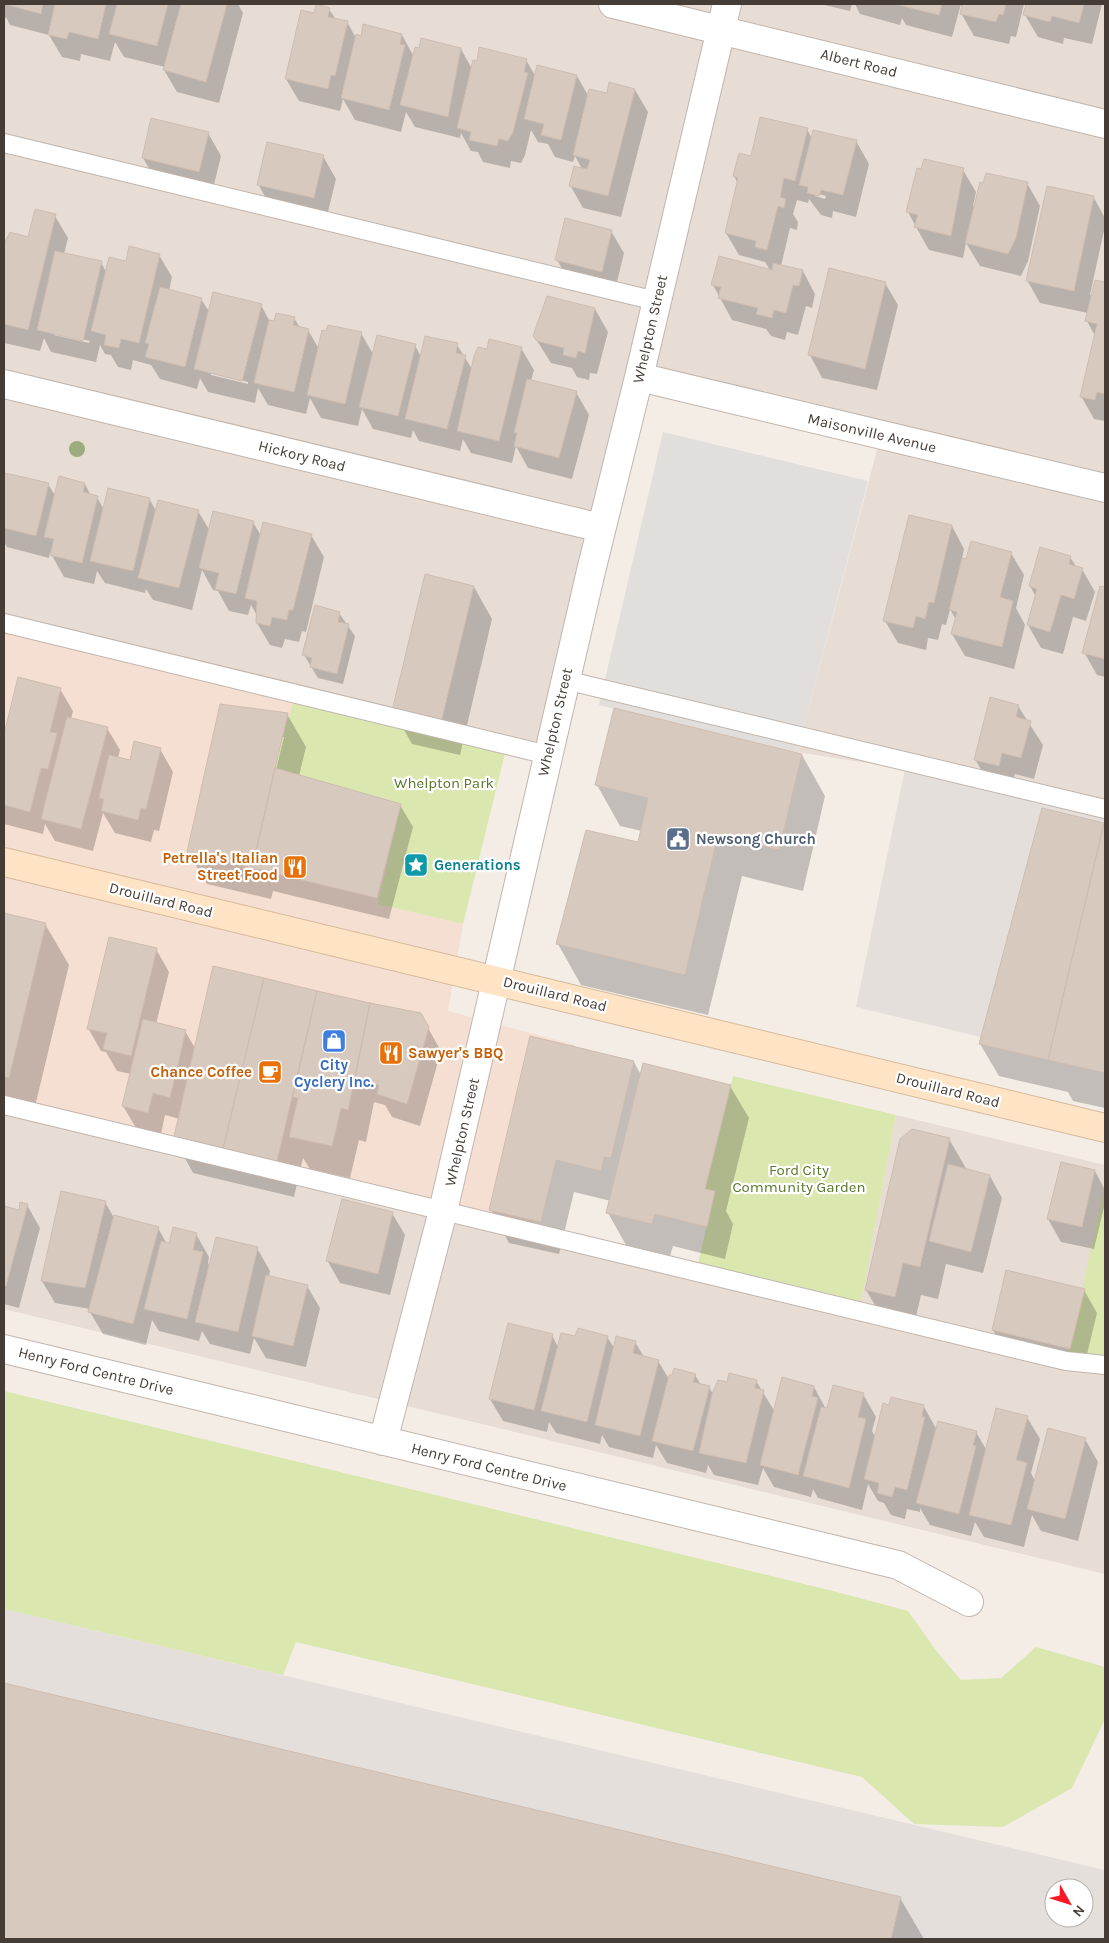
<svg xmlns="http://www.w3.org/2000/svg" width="1109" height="1943" viewBox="0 0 1109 1943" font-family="Karla,sans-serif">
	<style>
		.residential { fill: #e7ddd5 }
		.commercial { fill: #f5dfd2 }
		.industrial { fill: #e5dfdb; fill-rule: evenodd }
		.green { fill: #dae7af }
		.parking { fill: #e1dedb }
		.shadow { fill: #0003; fill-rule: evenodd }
		.building { fill: #d8c9bf; stroke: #cfbcaf }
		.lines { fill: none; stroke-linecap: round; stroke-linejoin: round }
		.lane-casing { stroke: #c1b5ac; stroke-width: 20 }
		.street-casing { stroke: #c1b5ac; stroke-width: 30 }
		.secondary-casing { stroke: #d6b999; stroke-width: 30 }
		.lane { stroke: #fff; stroke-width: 18 }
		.street { stroke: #fff; stroke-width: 28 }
		.secondary { stroke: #fee4c5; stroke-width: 28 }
		.tree { fill: #9dac7e }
		.labels { text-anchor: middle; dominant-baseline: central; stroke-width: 4.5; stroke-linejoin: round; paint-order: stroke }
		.street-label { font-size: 15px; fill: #463c36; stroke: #fff }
		.park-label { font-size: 15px; fill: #577729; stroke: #fff }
		.service-label { font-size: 15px; font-weight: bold; fill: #4e5e75; stroke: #fff; text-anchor: start }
		.food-label { font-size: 15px; font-weight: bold; fill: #c56008; stroke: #fff; text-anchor: end }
		.culture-label { font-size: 15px; font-weight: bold; fill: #0d838f; stroke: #fff; text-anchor: start }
		.shop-label { font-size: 15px; font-weight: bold; fill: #366cbe; stroke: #fff }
	</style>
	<rect width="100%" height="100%" fill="#f3ede6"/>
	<path class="residential" d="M4,4H1105V818L905,769L797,752L881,435L639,378L548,755L4,623Z
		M4,1106L859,1311L896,1115L1105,1165V1574L4,1309Z"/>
	<path class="commercial" d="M4,620L296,694L399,811L379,904L463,924L448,1011L575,1045L532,1232L4,1110Z"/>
	<path class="industrial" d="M905,769L1105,818V1067L856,1007Z
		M4,1609L1105,1870V1939H4ZM1054,1888H1084V1918H1054Z"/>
	<path class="green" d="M296,694L507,745L463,924L378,904L399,811L269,781Z
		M733,1076L896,1115L859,1312L696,1272L715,1191L705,1189Z
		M1105,1187V1371L1066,1361Z
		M4,1391L833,1591L908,1611L938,1653L961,1680L1001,1678L1036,1647L1105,1667V1719L1072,1788L1003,1827L914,1824L862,1777L296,1642L283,1675L4,1609Z"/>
	<path class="parking" d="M663,432L868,481L797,752L599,705Z"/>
	<path class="shadow" d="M4,4H238L243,13L219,103L177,92L164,70L165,67L124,57L115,42L110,61L81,54L80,61L62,57L49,35L10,25L6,17L4,21Z
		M820,4H852L850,11Z
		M855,4H1024L1016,37L1011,36L1009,44L974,36L961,13L963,5L961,4L952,37L906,25L902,18L900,25L860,14Z
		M1027,4H1102L1092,44L1064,38L1063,44L1038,37L1025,15Z
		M329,9L336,20L347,22L356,38L402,35L414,57L461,49L472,69L526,60L536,77L577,76L589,97L635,90L648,112L621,217L583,208L570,185L582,169L575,156L573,162L555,157L548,144L538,142L531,130L525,155L521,163L511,161L510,168L483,162L478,152L471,151L461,133L460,138L415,127L406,112L401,132L355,120L343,99L340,111L299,101L286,79L315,15Z
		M807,129L812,139L856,141L869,164L856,217L833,211L832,218L821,215L809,199L808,203L797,200L793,214L798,222L797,230L790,228L781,266L803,271L815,294L812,308L806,306L798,335L787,332L785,340L771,336L766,329L732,320L713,285L770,270L765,262L739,255L726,233L738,184L734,176L752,157ZM815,193L826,196L825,199L815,196Z
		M208,133L221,156L212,193L156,180L143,158Z
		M323,156L336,179L326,220L271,207L258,184Z
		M963,170L976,192L973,206L1027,183L1040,206L1028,261L1021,276L980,266L966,243L963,258L929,250L916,227L908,212Z
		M1094,198L1105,218V226L1090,295L1093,296L1096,281L1105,283V421L1094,419L1081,396L1095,336L1087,321L1088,313L1040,303L1027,280Z
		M55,216L68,238L64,254L101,262L106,272L127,262L159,255L172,277L169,291L201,299L210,313L261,305L270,322L294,318L300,328L308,330L319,349L361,333L373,354L415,345L421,357L457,345L472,369L488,351L521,348L534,370L531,381L576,392L589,415L572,479L528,468L516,446L512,463L471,453L463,439L460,451L419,441L413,430L411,438L373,429L362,409L358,426L321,418L310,398L306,414L268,405L258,388L255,403L208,392L200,378L197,389L160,379L151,365L133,360L131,370L118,367L111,355L105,354L100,345L96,362L51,352L44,338L40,351L4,343V249L6,240L10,233L29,238ZM54,332L90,341L89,343L54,335ZM211,372L248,382V384L211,375Z
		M611,231L624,253L614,294L570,282L557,260Z
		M885,283L898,305L877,390L822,378L810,355Z
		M595,309L608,332L597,374L590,373L589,380L577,377L572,368L551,363L534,336Z
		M6,474L48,484L56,497L85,484L91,496L97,497L104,510L109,490L150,500L156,511H198L210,531L253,522L261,536L311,535L324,557L306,632L302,631L299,642L285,639L282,648L270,645L257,623L258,617L251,605L248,615L229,611L218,591L213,590L202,570L192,610L153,600L146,589L145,593L105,583L97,571L94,584L64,577L50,552L49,558L7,547L4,542V485Z
		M952,526L964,549L962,559L967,561L1011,553L1024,575L1016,608L1025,625L1014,669L965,656L952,634L956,620L950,609L946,625L942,624L938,640L928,638L926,650L898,643L885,621Z
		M1070,557L1077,568L1082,569L1095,592L1086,621L1073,617L1063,654L1041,648L1028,625L1036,597L1030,586Z
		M474,587L492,619L460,755L412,744L393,711Z
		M1101,587L1105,588V677L1097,675L1084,652Z
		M339,613L355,636L343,684L318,678L304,655Z
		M19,679L60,689L73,711L71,719L107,728L120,750L118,758L131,761L160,749L173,772L159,831L154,830L151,842L115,833L103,813L93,851L55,841L45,824L43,834L4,824V739Z
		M1018,706L1043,745L1034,779L1015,774L1011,788L988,782L975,759Z
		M287,714L306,747L299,776L400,805L413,827L389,919L273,891L271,899L207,884L188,852ZM281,737H284L276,770H274Z
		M802,755L825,796L803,891L742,876L708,1015L581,985L558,944L639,844L642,831L620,826L597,785Z
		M1043,810L1105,825V1108L1073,1101L1068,1092L999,1076L980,1044Z
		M4,914L45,924L69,965L32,1119L4,1112Z
		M156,949L169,972L156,1024L185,1031L195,1048L214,967L370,1004L428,1028L441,1051L420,1126L392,1117L385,1105L374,1102L366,1142L359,1140L350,1178L310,1169L303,1158L294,1197L193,1173L175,1140L180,1119L165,1115L161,1134L136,1128L123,1106L131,1074L117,1071L106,1052L101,1051L88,1028Z
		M634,1062L641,1075L730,1086L749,1118L726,1211L733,1224L725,1259L673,1246L670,1256L626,1245L608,1213L611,1201L574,1192L559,1254L509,1243L491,1210Z
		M949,1139L967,1170L990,1176L1002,1198L983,1273L946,1264L938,1299L921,1295L913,1329L885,1322L866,1290Z
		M1095,1171L1105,1190V1203L1094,1249L1061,1242L1048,1219Z
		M105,1202L113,1216L158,1228L167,1244L196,1234L209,1257L208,1263L210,1267L257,1248L270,1271L269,1277L307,1286L320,1308L306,1367L266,1358L254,1338L250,1354L210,1344L202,1331L199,1341L159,1331L152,1320L146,1345L103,1334L90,1312V1309L55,1303L42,1281Z
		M27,1205L40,1228L19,1308L4,1304V1207L19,1211Z
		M392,1213L405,1235L390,1295L340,1283L327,1260Z
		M1084,1290L1097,1313L1083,1371L1006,1352L993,1330Z
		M552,1335L558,1347L576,1338L607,1337L615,1349L635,1342L644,1357L658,1361L669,1379L695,1375L701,1385L709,1387L713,1394L728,1384L756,1381L775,1412L814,1387L827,1411L863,1394L876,1417L872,1431L876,1438L890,1406L924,1407L937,1430L976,1432L987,1451L1027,1417L1040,1439L1031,1473L1035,1481L1085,1439L1098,1462L1078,1541L1041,1531L1032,1515L1024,1547L984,1537L975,1522L971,1536L930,1525L920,1508V1512L907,1509L905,1519L891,1515L884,1503L878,1501L868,1484L862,1510L818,1498L813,1489L811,1497L774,1487L763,1468L758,1485L714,1475L708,1465L706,1473L667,1463L656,1445L653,1458L609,1447L602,1435L600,1444L556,1433L549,1422L547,1432L503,1421L490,1399Z
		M4,1685L900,1898L924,1939H4Z"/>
	<path class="building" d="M4,4H43L41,14Z
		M55,4H106L98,39L69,32L67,39L48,35Z
		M117,4H168L157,46L109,34Z
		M181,4H227L206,82L163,70Z
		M316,4L330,8L328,17L348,21L335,76L331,75L328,89L285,79L301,10L314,13Z
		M894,4H942L939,15Z
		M957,4H1006L1003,15L999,14L996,22L960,14L962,5Z
		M1026,4H1084L1079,23L1052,16L1050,22L1023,15Z
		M363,24L402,34L400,44L405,45L389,110L341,98L356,34L361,36Z
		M421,38L461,48L448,117L400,105L415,47L419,48Z
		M479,47L527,59L524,72L528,73L513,132L508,141L499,139L497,146L469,140L471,132L457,128L473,60L477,61Z
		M537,65L577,75L561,140L541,135L544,124L524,119Z
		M609,82L635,89L608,196L569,186L574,166L587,169L590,160L573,155L589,89L607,93Z
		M760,117L808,128L795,181L784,178L780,197L786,199L784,208L778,206L767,250L755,247L756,241L725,233L738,178L733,176L739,153L751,156Z
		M151,118L209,132L199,172L142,158Z
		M813,130L857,140L843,195L821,190L819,196L807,193L808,187L799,185Z
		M267,142L324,155L314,198L257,185Z
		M924,159L964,168L951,236L914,227L918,215L906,212L917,168L921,169Z
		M986,173L1028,182L1016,238L1008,254L965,243L980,182L983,183Z
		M1047,186L1094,196L1074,291L1026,281Z
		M35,209L56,214L28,330L4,324V244L10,232L28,237Z
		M565,218L612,230L602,272L555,260Z
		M129,246L160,254L139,343L121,339L119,348L104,345L106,335L91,331L109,257L126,261Z
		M55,251L102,261L83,341L37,330Z
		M719,256L772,270L773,263L803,270L799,286L793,285L786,313L774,310L772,318L756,314L758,308L718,298L721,287L711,285Z
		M829,268L886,282L865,369L808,355Z
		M1095,280L1105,282V394L1097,392L1095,400L1080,397L1097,324L1085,321Z
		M160,287L202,298L185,367L145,357L149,344L145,343Z
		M213,292L262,304L242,381L194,369Z
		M547,296L595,308L585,353L578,351L576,358L563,355L564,348L537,341L533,336Z
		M276,313L295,317L293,325L309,329L294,392L254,383L269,320L274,321Z
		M328,325L362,332L345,404L307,395L322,330L326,331Z
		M377,335L416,344L398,416L359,407Z
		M425,336L458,343L456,353L466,355L447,429L405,419Z
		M489,339L522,347L499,441L457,431L474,356L478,347L487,349Z
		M527,379L577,391L559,458L514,446L517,433H514Z
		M5,473L49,483L36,536L4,528V480Z
		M59,476L85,483L83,492L98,496L82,563L50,555L54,539L44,537Z
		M108,488L150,498L133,571L90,561Z
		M158,500L199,510L179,588L138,578Z
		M213,511L254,521L236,594L215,589L219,573L199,568Z
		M909,515L952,525L934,603L929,602L925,619L916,616L913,628L883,621Z
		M263,522L312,534L293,610H289L287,620L272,617L270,626L256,623L257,601L245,598Z
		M971,541L1012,552L1000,597L1013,601L1002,647L951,634L957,612L949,610L962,558L966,559Z
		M1040,547L1071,556L1069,564L1083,568L1074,599L1061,595L1050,632L1027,625L1037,589L1029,586Z
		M425,574L474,586L441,723L392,711Z
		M1100,586L1105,587V659L1082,653Z
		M315,605L340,612L338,622L349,624L337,674L310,667L312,658L302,655Z
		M18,677L61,688L50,732L57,733L48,769L41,768L30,812L4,805V734Z
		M990,697L1019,705L1016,717L1031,721L1021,758L1002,753L999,766L974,760Z
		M220,704L288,713L252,868L187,852Z
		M614,708L802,754L779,850L718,835L685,975L556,944L586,830L638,842L648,798L595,785Z
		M67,717L108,727L81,829L41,819Z
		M134,741L161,748L146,809L141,808L138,820L101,811L104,799L99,798L109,755L130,760Z
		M275,768L401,804L377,898L252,868Z
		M1042,808L1104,823L1048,1060L979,1044Z
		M1104,823L1105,824V1073L1048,1060Z
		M4,913L46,923L9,1078L4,1077Z
		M109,937L157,948L131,1056L103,1049L107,1033L87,1029Z
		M213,966L264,978L222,1153L173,1141Z
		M264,978L317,991L276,1165L222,1153Z
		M317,991L370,1003L348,1110L341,1108L332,1146L289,1137L298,1098L293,1097Z
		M370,1003L421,1013L429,1027L407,1104L377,1094L379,1085L355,1079Z
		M143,1019L186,1030L170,1098L153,1093L148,1113L122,1106Z
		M530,1036L634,1061L611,1158L604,1157L601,1171L556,1160L541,1222L489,1210Z
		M643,1063L731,1085L705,1189L715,1191L707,1227L655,1214L652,1224L606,1213Z
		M912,1129L950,1138L920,1267L903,1263L895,1297L865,1290L900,1139Z
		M1061,1162L1095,1170L1082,1227L1047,1219Z
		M948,1164L990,1175L971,1252L929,1241Z
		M61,1191L106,1201L85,1288L41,1281Z
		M342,1199L393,1212L378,1274L326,1261Z
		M20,1202L28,1204L6,1286L4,1285V1206L19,1210Z
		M114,1215L159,1227L133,1324L88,1312Z
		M173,1227L197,1233L193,1250L203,1252L187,1319L144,1309L161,1241L169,1243Z
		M216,1237L258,1247L238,1332L195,1322Z
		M1006,1270L1085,1289L1070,1349L992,1330Z
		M266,1275L308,1285L293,1346L252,1336Z
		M508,1323L553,1334L534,1410L489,1399Z
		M578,1328L608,1336L587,1422L541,1411L561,1333L575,1336Z
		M616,1336L636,1341L633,1353L659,1360L640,1436L595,1425Z
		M674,1368L696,1374L693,1382L710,1386L693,1451L652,1441L669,1375H672Z
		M729,1373L757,1380L755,1388L764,1390L746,1463L699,1453L712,1394L718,1380L727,1382Z
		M782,1377L814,1386L812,1396L818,1398L798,1475L760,1465Z
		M833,1385L864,1393L858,1417L866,1419L849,1488L803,1476L821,1407L827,1408Z
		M891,1397L924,1405L922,1417H925L907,1490L895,1487L892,1497L877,1493L879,1483L864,1479L883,1403L889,1405Z
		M996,1408L1028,1416L1016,1460L1027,1463L1011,1525L969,1515Z
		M938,1421L977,1431L973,1445L976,1446L959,1514L916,1503Z
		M1048,1428L1086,1438L1065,1519L1027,1509Z
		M4,1683L901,1897L891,1939H4Z"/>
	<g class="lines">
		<defs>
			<path id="lane" d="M4,143L656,301
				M4,623L548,755
				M565,680L1105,809
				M4,1105L1066,1361L1105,1365"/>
			<path id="street" d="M613,4L1105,124
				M639,377L1105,488
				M4,384L601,528
				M4,1349L898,1565L969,1602
				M383,1441L443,1211L591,571L639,377L727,4"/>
			<path id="secondary" d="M4,862L1105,1128"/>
		</defs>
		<use href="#lane" class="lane-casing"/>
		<use href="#street" class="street-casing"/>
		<use href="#secondary" class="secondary-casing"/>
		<use href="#lane" class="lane"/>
		<use href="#street" class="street"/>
		<use href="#secondary" class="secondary"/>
	</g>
	<circle class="tree" cx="77" cy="449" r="8"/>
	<defs>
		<symbol id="civic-square" viewBox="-11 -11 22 22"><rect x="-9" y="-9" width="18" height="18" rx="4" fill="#5c6f8a" stroke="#fff"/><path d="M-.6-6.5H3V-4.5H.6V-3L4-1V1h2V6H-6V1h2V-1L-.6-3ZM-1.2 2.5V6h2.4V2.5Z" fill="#fff"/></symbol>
		<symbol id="sight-square" viewBox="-11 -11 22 22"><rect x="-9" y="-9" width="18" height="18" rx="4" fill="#0f9aa8" stroke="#fff"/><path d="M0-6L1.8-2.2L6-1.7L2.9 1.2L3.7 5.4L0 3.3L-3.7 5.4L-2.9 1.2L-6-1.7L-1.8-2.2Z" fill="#fff"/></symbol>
		<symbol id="restaurant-square" viewBox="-11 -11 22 22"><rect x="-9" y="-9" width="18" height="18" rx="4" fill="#e8710a" stroke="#fff"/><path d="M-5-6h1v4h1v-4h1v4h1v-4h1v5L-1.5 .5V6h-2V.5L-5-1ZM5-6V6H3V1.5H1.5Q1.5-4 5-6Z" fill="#fff"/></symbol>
		<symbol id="shop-square" viewBox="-11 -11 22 22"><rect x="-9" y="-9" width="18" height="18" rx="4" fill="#3f7fe0" stroke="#fff"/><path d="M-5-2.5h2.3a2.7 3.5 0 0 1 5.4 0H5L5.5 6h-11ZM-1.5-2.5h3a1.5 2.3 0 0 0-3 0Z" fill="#fff"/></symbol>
		<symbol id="cafe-square" viewBox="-11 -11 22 22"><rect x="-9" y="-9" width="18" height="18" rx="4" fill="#e8710a" stroke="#fff"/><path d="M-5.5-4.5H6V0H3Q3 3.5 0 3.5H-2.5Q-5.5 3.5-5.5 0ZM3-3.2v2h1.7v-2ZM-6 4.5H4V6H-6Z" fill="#fff"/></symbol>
	</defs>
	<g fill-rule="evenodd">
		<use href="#civic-square" x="664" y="825" width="28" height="28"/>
		<use href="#sight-square" x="402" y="851" width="28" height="28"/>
		<use href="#restaurant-square" x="281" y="853" width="28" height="28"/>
		<use href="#shop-square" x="320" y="1027" width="28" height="28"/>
		<use href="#restaurant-square" x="377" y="1039" width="28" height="28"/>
		<use href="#cafe-square" x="256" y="1058" width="28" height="28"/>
	</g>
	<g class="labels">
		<g class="street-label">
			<text transform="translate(859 63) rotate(14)">Albert Road</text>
			<text transform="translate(650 329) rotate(-77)">Whelpton Street</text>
			<text transform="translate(872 433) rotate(13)">Maisonville Avenue</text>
			<text transform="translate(302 456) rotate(14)">Hickory Road</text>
			<text transform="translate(555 722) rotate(-77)">Whelpton Street</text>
			<text transform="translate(161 900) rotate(14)">Drouillard Road</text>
			<text transform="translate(555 994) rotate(14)">Drouillard Road</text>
			<text transform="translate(948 1090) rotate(14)">Drouillard Road</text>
			<text transform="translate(462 1132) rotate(-77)">Whelpton Street</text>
			<text transform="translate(96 1371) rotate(14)">Henry Ford Centre Drive</text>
			<text transform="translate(489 1467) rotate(14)">Henry Ford Centre Drive</text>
		</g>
		<g class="park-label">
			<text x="444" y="783">Whelpton Park</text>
			<text x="799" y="1170">Ford City<tspan x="799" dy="17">Community Garden</tspan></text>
		</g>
		<g class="service-label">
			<text x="696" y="839">Newsong Church</text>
		</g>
		<g class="food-label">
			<text x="278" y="858">Petrella's Italian<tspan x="278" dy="17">Street Food</tspan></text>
			<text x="408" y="1053" text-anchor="start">Sawyer's BBQ</text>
			<text x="252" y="1072">Chance Coffee</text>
		</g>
		<g class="culture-label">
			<text x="434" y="865">Generations</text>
		</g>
		<g class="shop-label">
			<text x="334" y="1065">City<tspan x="334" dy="17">Cyclery Inc.</tspan></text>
		</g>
	</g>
	<rect width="1109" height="1943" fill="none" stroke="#463c36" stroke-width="10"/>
	<g transform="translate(1069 1903) rotate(129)"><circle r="24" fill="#ffffff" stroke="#b5b1af"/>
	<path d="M0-4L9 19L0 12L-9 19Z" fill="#f81826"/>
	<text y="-8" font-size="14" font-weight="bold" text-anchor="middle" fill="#463c36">N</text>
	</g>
</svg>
